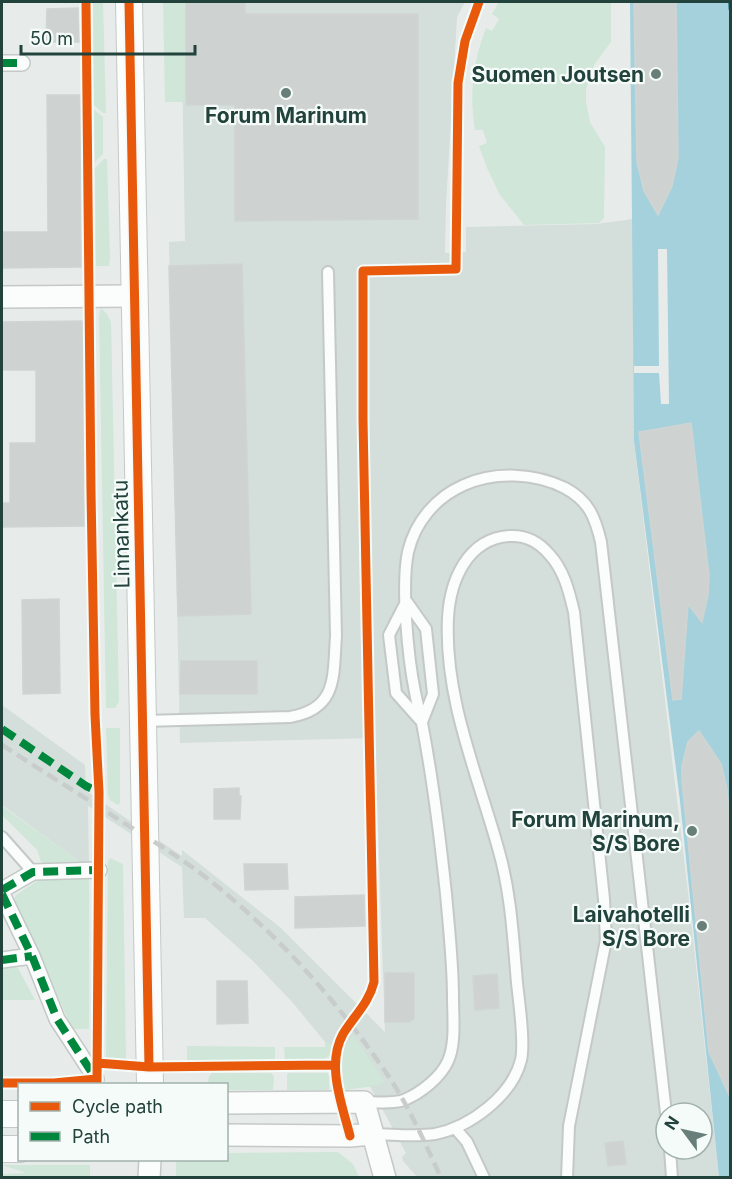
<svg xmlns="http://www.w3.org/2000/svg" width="732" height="1179" viewBox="0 0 732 1179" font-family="Inter,sans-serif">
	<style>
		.built { fill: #d4deda; fill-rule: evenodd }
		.green { fill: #cfe6d8 }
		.water { fill: #a5d1dd }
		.pier { fill: #e7ecea }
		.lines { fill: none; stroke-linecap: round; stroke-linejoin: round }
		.ferry { stroke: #166a84; stroke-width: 1.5; stroke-dasharray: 8 6; stroke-linecap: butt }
		.building { fill: #ced3d1; stroke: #cfd5d3; stroke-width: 1.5 }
		.service-casing { stroke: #c4c9c7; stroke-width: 14 }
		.pedestrian-casing { stroke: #c4c9c7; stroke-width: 18 }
		.minor-casing { stroke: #c4c9c7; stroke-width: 24 }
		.tertiary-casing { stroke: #c4c9c7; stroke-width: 28 }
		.service { stroke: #fbfcfc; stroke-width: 10 }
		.pedestrian { stroke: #fbfcfc; stroke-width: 15 }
		.minor { stroke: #fbfcfc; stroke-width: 21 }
		.tertiary { stroke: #fbfcfc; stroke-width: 26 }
		.rail { stroke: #c8cdcb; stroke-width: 4.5; stroke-dasharray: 12 6; stroke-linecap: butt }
		.quiet { stroke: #00873e; stroke-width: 8; stroke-dasharray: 15 8; stroke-linecap: butt }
		.cycleway-casing { stroke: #f5fbf8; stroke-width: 13 }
		.cycleway { stroke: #e8590c; stroke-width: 9 }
		.poi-dot { fill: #677e79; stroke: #f5fbf8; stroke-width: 2 }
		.labels { text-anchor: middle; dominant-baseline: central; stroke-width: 4.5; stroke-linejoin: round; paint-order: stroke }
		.poi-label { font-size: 21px; font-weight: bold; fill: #22423c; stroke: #f5fbf8; text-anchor: end }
		.street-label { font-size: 21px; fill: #22423c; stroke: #f5fbf8 }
	</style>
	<rect width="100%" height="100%" fill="#e7ecea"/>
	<path class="built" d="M181,2H465L457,17L446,204L445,253L466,252V227L596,224L633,219L634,441L688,892L719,1177H417L403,1161L402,1157L406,1153L371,1088L345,1050L325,1042L293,1003L252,960L205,918H184L182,867L88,806L89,866H85L2,805V705L85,765L86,791L182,856V850L281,928L385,1032L375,738L180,743L169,242L185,241ZM666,1113H702V1149H666Z"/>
	<path class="green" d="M93,2H103L106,113H103L94,105Z
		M163,2H229V14H186V102H165Z
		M499,2H611V42L594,65L586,89V102L590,122L605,147L604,218L599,223L524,225L500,195L487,168L479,146L487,143L483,130H475C469,94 473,62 486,28L492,31L499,19L492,14Z
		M94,110L103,117V154L95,162Z
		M104,159H107L110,257L109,266H96L95,168Z
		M101,308L107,314L111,322L119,702L115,708H106L99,315Z
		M106,728H120V803L118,805L110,800L108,795Z
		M2,806L85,866L45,864L41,862L37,850L2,815Z
		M110,858L123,864L126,1061H114L106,1057L108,861Z
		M89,872V1029H74L71,1026L14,899L16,895L43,877Z
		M13,965L18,968L35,1000H2V967Z
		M354,1036L384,1080V1083L375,1086L344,1090C343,1073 337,1048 354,1036Z
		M325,1042L334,1045L331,1055L323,1060L285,1061L284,1047H325Z
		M187,1046L275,1047V1061H187Z
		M212,1073H271L274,1076L273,1090H227L226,1084H208L209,1076Z
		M289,1073H327L329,1076V1090H287V1074Z
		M338,1152L353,1164L359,1177H176V1162L180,1160H226L227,1153Z
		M2,1165H90V1177H2V1174L26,1173Z"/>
	<path class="water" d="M630,2H730V1177H719L680,801L634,441Z"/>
	<path class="pier" d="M658,249H667L669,404H661L659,373H634V366H659Z"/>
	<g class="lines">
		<path class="ferry" d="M729,2L730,23"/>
	</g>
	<path class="building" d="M186,2H245V14H418V219L235,221V105H186Z
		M634,2H676L678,158L672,186L658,215L644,191L637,162Z
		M78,8L79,42H46L47,9Z
		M47,95H80L81,267L2,268V232H48Z
		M242,264L251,614L178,616L169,266Z
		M84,321V526L2,527V503H10V443H36V370H2V322Z
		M691,423L709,576L708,595L702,622L688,604L681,699L673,700L639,432Z
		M59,599L60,693L23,694L22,600Z
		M181,661H257V694H180Z
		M699,731L721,764L727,789L730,824V1097L709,1052L682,780V766L688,742Z
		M239,788V796H241L240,819H214V789Z
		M244,864H287L288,889L245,890Z
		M364,895L365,926L295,928V897Z
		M385,973H414V1019L408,1022H385Z
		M497,974L499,1008L475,1010L473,976Z
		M217,981H247L248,1023L217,1024Z
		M623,1141L626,1164L608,1166L605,1143Z"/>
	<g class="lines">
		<defs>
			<path id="service" d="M406,602L389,635L396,693L420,720
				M407,602L426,629L433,694L422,722
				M143,721L290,717C338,709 333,676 336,636L328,272
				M2,837L33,872
				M364,1102C376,1102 394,1104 404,1100C421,1093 441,1077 448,1061C456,1043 453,1018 453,998C453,963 449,929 446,894C440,837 433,780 422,723C420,713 417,703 415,692C408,658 401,586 408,552C415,522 436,497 464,485C495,471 535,473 565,488C589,501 595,517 601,542L666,1113
				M455,1128L467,1142L484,1178
				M371,1134C392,1134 415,1137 435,1134C470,1127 512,1096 521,1060C525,1042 519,1002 517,983C513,937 511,892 498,848C477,773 444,697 448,618C450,581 467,539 509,536C525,535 539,542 549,554C564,570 569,591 574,612L604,899L606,940L569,1126L567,1178
				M670,1149L672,1178"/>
			<path id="pedestrian" d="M2,63H22
				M2,890L33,872L99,870
				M2,894L32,956L57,1019L96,1079
				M2,960L32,956"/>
			<path id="minor" d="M2,297L134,296
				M226,1103L364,1102L385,1178
				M226,1135L350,1136L371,1134
				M149,1178L150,1160"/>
			<path id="tertiary" d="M129,2L150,1084
				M2,1114H20
				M2,1149H20"/>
		</defs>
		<use href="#service" class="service-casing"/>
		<use href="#pedestrian" class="pedestrian-casing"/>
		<use href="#minor" class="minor-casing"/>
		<use href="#tertiary" class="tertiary-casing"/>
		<use href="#service" class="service"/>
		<use href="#pedestrian" class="pedestrian"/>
		<use href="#minor" class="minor"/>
		<use href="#tertiary" class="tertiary"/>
		<path class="rail" d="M2,745C42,771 84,797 124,823C153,841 181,858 208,879C279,935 341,1005 391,1080C411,1111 426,1145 441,1178"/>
		<path class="quiet" d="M2,63H22
			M2,729L86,786L99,792
			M2,890L33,872L99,870
			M2,894L32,956L57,1019L96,1079
			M2,960L32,956"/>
		<defs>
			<path id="cycleway" d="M86,2L91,492L95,715L99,792L97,1084
				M129,2L149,1067
				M97,1063L149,1067L335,1065
				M2,1083H54L96,1079
				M350,1136C342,1104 326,1065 343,1034C354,1016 369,1003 374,982L363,420V271L456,269L458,83L465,41L479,2"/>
		</defs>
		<use href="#cycleway" class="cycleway-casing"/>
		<use href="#cycleway" class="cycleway"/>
	</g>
	<g class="poi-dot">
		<circle cx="656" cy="74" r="6"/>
		<circle cx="286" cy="93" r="6"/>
		<circle cx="692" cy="831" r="6"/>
		<circle cx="702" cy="926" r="6"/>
	</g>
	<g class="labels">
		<g class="poi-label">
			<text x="644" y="74">Suomen Joutsen</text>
			<text x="286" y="115" text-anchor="middle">Forum Marinum</text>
			<text x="680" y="819">Forum Marinum,<tspan x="680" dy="24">S/S Bore</tspan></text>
			<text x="690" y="914">Laivahotelli<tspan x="690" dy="24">S/S Bore</tspan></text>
		</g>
		<g class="street-label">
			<text transform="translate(121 534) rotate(-91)">Linnankatu</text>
		</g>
	</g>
	<rect width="732" height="1179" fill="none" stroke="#22423c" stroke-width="6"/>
	<rect x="18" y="1083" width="210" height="78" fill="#f5fbf8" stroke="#a1b1ad" stroke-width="1.5"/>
	<rect x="30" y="1102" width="30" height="9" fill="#e8590c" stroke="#a1b1ad" stroke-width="1.5"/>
	<text x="72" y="1113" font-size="18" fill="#22423c">Cycle path</text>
	<rect x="30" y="1132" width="30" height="9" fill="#00873e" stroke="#a1b1ad" stroke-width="1.5"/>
	<text x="72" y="1143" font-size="18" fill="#22423c">Path</text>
	<g transform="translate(684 1131) rotate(303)"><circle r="28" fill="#f5fbf8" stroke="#a1b1ad" stroke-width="1.5"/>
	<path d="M0-4.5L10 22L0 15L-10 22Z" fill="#677e79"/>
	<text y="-9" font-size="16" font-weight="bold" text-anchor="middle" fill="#22423c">N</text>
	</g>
	<path d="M21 45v9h174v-9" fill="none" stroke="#22423c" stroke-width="3"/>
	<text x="30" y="45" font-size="18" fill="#22423c" stroke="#f5fbf8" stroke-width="4.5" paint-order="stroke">50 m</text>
</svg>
